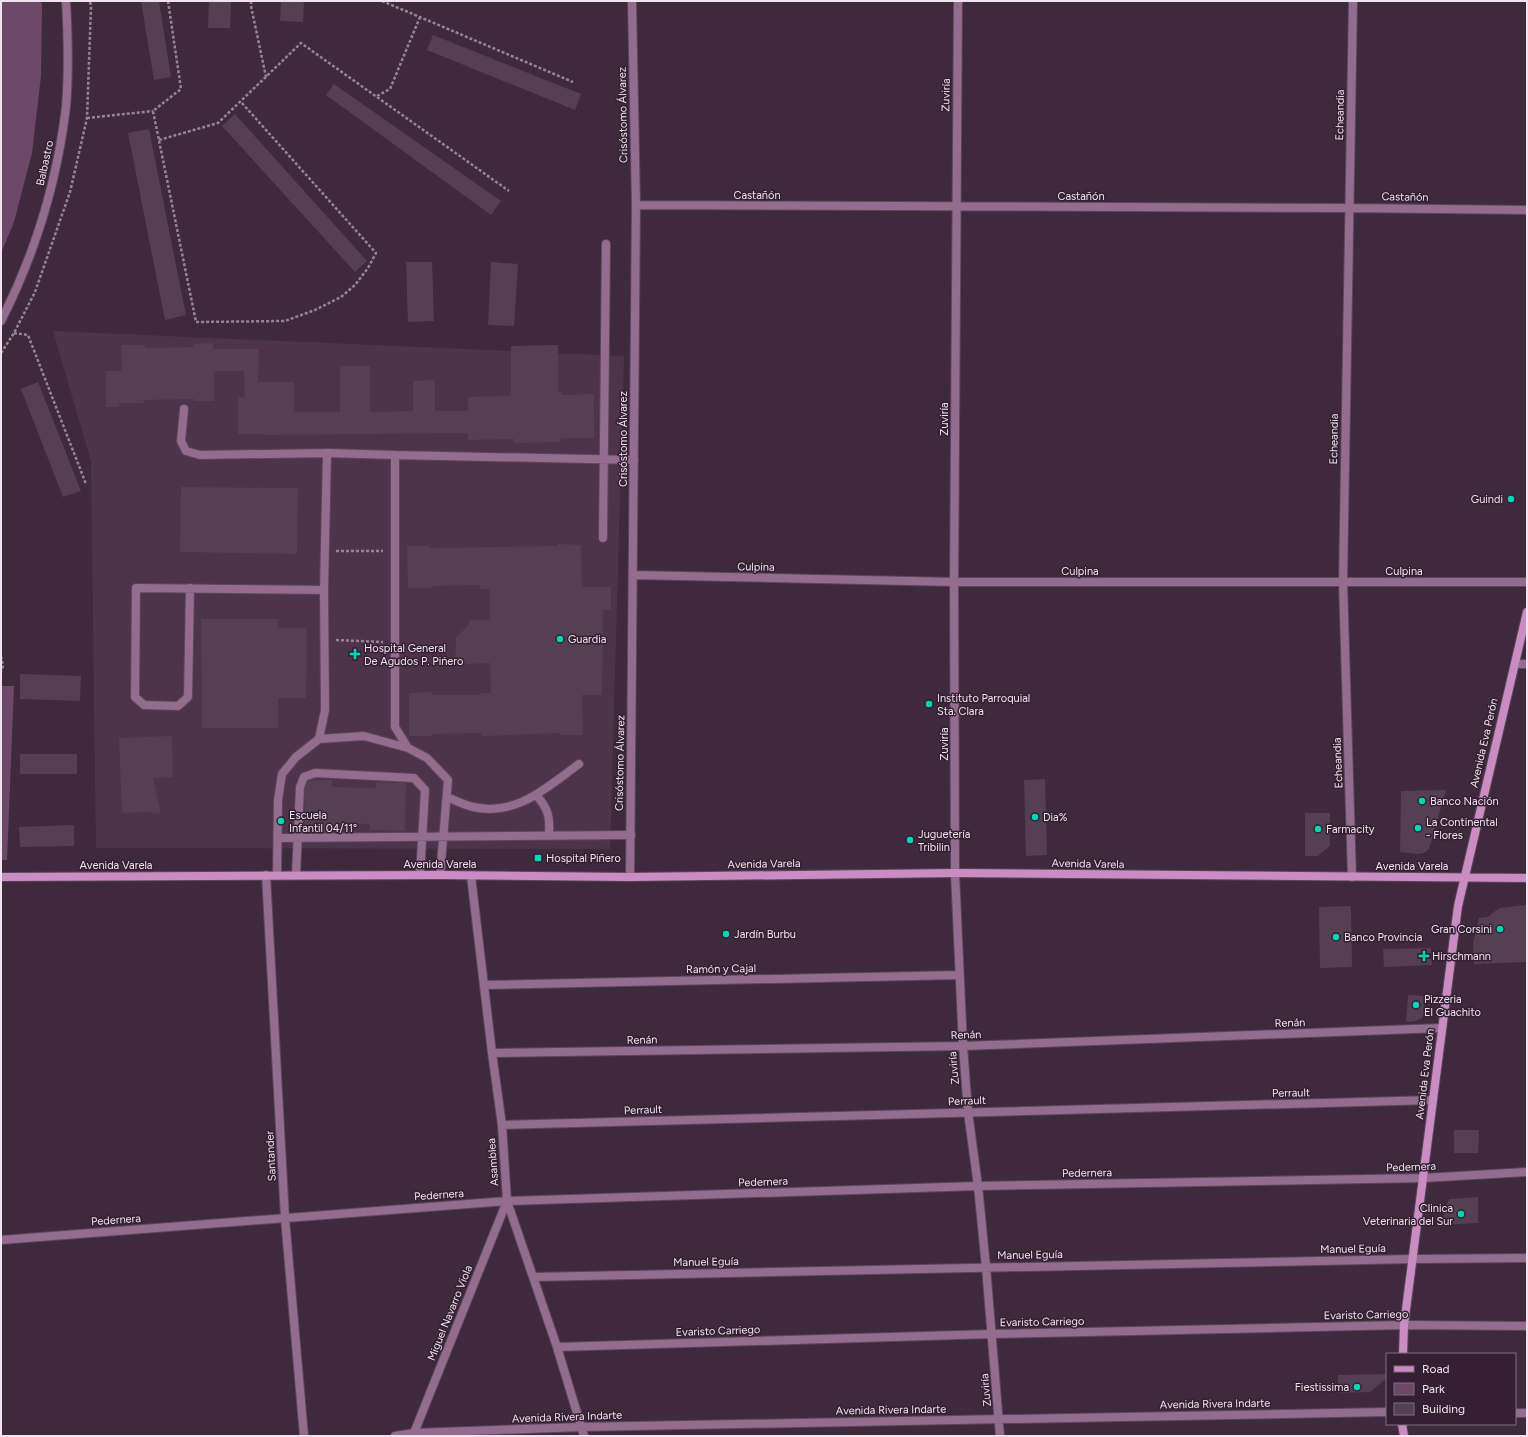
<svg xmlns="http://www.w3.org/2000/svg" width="1528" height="1437" viewBox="0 0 1528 1437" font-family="Figtree,sans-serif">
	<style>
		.built { fill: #4e344b }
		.green { fill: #6d4869 }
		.building { fill: #553f52 }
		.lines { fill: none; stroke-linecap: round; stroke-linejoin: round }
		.service-casing { stroke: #5b4759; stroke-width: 10 }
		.minor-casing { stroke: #5b4759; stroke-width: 10 }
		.tertiary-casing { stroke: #5b4759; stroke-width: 10 }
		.secondary-casing { stroke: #5b4759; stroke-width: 10 }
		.path { stroke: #968494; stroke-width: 2.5; stroke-dasharray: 3 2; stroke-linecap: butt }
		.service { stroke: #946c8f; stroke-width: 8 }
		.minor { stroke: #946c8f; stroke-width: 8 }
		.tertiary { stroke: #946c8f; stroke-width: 8 }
		.secondary { stroke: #cb8cc4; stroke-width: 8 }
		.poi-dot { fill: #03d5b6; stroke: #342032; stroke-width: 1.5 }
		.labels { text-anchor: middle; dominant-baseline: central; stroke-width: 3; stroke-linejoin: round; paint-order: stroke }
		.street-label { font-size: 11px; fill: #f0e2ee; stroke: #342032 }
		.poi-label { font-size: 11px; fill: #f0e2ee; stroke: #342032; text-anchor: start }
	</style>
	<rect width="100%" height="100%" fill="#3f2a3d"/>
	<path class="built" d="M53,331L624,356L610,849L96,848L91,461Z"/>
	<path class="green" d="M1,1H41L42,5L41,76L32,153L14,222L1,253Z
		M1,686H14L7,860H1Z"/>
	<path class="building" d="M141,1H159L171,77L154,80Z
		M209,1H231L230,28H208Z
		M281,1H304L303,22L280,21Z
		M433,35L581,94L575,110L427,50Z
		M334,84L501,201L491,215L326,95Z
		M235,114L367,261L355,272L222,126Z
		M149,129L186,315L165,320L128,133Z
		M406,262H432L434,321L408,322Z
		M491,262L518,264L514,326L488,325Z
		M213,343V349H259L258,382H294V412H340V366H370V412L413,411V381L435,380V411H468V397L511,396V346L558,345V392H561L562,395L594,394V438H561V442L514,443V439L468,440V433L262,435V434H238V397H245L244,371H214V401H194V399L143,400L144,403H119V407H106V371H122L121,345H145V348L195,347L194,344Z
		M38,382L81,491L63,497L21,389Z
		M181,487L298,488L297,554L180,552Z
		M558,544L581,545L582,587H611V610H603L602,695H582L583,735H560V733L482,736L481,733L432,734V736H409V693L432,692V695H481V693H491L490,663L455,664L456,638L469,624V620H490V589H480V585L432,586L431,588H408L407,546H430V548L558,546Z
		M201,619H278V628H307L306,698H278V728H202Z
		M20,674L81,676L80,701L20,699Z
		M172,736L173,777L153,778L161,814L148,812L122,813L119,738Z
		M20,754H77V774H20Z
		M1045,779L1047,855L1026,856L1024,780Z
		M313,780H332V787L376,788V782L406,783L405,831L370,830V824L339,823V832H304L305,788L308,781Z
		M1446,790L1429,849L1424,853L1418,854L1400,852L1401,791Z
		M1305,813H1330V846L1318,856H1305Z
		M74,825V846L20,847L19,827Z
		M1527,905V962L1474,964L1473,943L1479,918L1488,917L1499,908Z
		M1351,906L1352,967L1320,968L1319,907Z
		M1431,948L1432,965L1384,967L1383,949Z
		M1408,995L1425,996L1424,1014L1422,1018L1416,1021L1406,1022Z
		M1454,1130H1479L1478,1153H1454Z
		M1478,1197V1223L1442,1225L1446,1205L1450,1199Z
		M1387,1374V1378L1370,1392L1338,1393V1375Z"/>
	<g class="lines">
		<defs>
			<path id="service" d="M184,409L181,441L186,451L200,455L327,453
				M395,455L634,460
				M603,538L606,244
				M190,588L188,697L178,706L144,705L135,697L136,588L324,590
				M319,739L364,736L408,748
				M536,795C549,809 550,818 549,836
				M447,797C455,800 464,805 473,807C516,817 547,787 579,764
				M278,838L631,835
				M277,875L278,800L282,774L296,757L319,739L325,710L324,590L327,453L395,455V727L408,748L427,758L448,780L440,875
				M296,875L300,787L304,777L315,773L414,778L425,790L420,875"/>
			<path id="minor" d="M958,1L954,582L955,873L963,1046L968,1112L978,1186L986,1267L1000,1436
				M636,205L1349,208L1527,210
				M633,575L954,582H1527
				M1515,664H1527
				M266,875L285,1218L304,1436
				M471,876L492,1053L502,1125L507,1201L557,1347L584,1436
				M630,877L636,205L632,1
				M1352,877L1343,582L1353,1
				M484,985L959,975
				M492,1053L963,1046L1441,1028
				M502,1125L1433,1100
				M1,1240L507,1201L978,1186L1424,1178L1527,1172
				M533,1277L1414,1259L1527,1258
				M557,1347L992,1334L1404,1325L1527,1326
				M1515,1413H1527
				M414,1433L507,1201
				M395,1436L414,1433L581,1427L1387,1412"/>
			<path id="tertiary" d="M1,321C35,254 57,182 66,107C69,72 68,36 66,1"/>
			<path id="secondary" d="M1,877L440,875L630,877L955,873L1527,878
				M1403,1354L1404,1325L1458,906L1527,612
				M1402,1424L1404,1436"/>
		</defs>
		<use href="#service" class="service-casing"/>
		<use href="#minor" class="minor-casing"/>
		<use href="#tertiary" class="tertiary-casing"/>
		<use href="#secondary" class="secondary-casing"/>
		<path class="path" d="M168,1L181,89L153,111L196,322L285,321L315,310L341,297L355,285L368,268L376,253L241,102
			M251,1V6L266,77
			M382,1L573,82
			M377,96L390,89L420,17
			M87,118L153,111
			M159,140L218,123L301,43L509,191
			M14,333L28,335L86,484
			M1,353L14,333L35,292L70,192L87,118L91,7L90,1
			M336,551H383
			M336,640L383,642
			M1,656L3,666L1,672"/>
		<use href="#service" class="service"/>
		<use href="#minor" class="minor"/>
		<use href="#tertiary" class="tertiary"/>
		<use href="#secondary" class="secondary"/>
	</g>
	<g class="poi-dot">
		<circle cx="1511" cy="499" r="4"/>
		<circle cx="560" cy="639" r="4"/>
		<path d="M353 648h4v4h4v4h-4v4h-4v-4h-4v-4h4z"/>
		<circle cx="929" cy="704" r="4"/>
		<circle cx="1422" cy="801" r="4"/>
		<circle cx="1035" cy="817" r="4"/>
		<circle cx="281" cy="821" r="4"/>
		<circle cx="1418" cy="828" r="4"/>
		<circle cx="1318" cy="829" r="4"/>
		<circle cx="910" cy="840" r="4"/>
		<rect x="534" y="854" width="8" height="8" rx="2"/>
		<circle cx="1500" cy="929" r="4"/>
		<circle cx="726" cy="934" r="4"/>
		<circle cx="1336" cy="937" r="4"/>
		<path d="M1422 950h4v4h4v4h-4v4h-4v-4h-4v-4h4z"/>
		<circle cx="1416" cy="1005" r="4"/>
		<circle cx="1461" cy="1214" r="4"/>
		<circle cx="1357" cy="1387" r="4"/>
	</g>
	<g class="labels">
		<g class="street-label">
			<text transform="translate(946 95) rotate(-89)">Zuviría</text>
			<text transform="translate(623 115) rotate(-91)">Crisóstomo Álvarez</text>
			<text transform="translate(1340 115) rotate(-89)">Echeandia</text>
			<text transform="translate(45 163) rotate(-78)">Balbastro</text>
			<text x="757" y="195">Castañón</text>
			<text x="1081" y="196">Castañón</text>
			<text transform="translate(1405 197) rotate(1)">Castañón</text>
			<text transform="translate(944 419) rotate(-90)">Zuviría</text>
			<text transform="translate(623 439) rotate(-90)">Crisóstomo Álvarez</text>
			<text transform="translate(1334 439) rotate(-89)">Echeandia</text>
			<text transform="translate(756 567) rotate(1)">Culpina</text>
			<text x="1080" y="571">Culpina</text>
			<text x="1404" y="571">Culpina</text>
			<text transform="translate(1484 743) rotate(-77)">Avenida Eva Perón</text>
			<text transform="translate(944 744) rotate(-90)">Zuviría</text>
			<text transform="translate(620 763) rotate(-89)">Crisóstomo Álvarez</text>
			<text transform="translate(1338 763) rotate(-92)">Echeandia</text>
			<text x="440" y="864">Avenida Varela</text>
			<text transform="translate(764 864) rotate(-1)">Avenida Varela</text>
			<text transform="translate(1088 864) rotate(1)">Avenida Varela</text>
			<text x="116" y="865">Avenida Varela</text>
			<text x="1412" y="866">Avenida Varela</text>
			<text transform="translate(721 969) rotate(-1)">Ramón y Cajal</text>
			<text transform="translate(1290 1023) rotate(-2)">Renán</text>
			<text transform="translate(966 1035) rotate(-2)">Renán</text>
			<text transform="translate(642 1040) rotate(-1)">Renán</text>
			<text transform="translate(954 1068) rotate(-95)">Zuviría</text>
			<text transform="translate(1425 1074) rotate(-83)">Avenida Eva Perón</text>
			<text transform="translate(1291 1093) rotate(-1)">Perrault</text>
			<text transform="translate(967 1101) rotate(-2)">Perrault</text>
			<text transform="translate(643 1110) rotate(-2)">Perrault</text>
			<text transform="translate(271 1156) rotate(-93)">Santander</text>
			<text transform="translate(493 1162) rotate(-94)">Asamblea</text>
			<text transform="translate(1411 1167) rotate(-2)">Pedernera</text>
			<text transform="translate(1087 1173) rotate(-1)">Pedernera</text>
			<text transform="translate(763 1182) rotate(-2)">Pedernera</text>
			<text transform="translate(439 1195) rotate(-4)">Pedernera</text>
			<text transform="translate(116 1220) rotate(-4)">Pedernera</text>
			<text transform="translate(1353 1249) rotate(-1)">Manuel Eguía</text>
			<text transform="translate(1030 1255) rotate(-1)">Manuel Eguía</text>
			<text transform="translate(706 1262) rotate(-1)">Manuel Eguía</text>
			<text transform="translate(450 1313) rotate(-68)">Miguel Navarro Viola</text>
			<text transform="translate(1366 1315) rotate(-1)">Evaristo Carriego</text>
			<text transform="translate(1042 1322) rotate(-1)">Evaristo Carriego</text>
			<text transform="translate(718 1331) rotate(-2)">Evaristo Carriego</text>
			<text transform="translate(986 1390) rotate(-95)">Zuviría</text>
			<text transform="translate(1215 1404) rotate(-1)">Avenida Rivera Indarte</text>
			<text transform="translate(891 1410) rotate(-1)">Avenida Rivera Indarte</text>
			<text transform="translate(567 1417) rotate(-2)">Avenida Rivera Indarte</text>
		</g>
		<g class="poi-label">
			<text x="1503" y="499" text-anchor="end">Guindi</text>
			<text x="568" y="639">Guardia</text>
			<text x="364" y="648">Hospital General<tspan x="364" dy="13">De Agudos P. Pińero</tspan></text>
			<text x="937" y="698">Instituto Parroquial<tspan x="937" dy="13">Sta. Clara</tspan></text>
			<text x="1430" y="801">Banco Nación</text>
			<text x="289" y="815">Escuela<tspan x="289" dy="13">Infantil 04/11°</tspan></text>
			<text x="1043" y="817">Dia%</text>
			<text x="1426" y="822">La Continental<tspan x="1426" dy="13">- Flores</tspan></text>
			<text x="1326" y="829">Farmacity</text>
			<text x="918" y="834">Juguetería<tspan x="918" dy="13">Tribilin</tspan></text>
			<text x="546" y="858">Hospital Piñero</text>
			<text x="1492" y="929" text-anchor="end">Gran Corsini</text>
			<text x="734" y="934">Jardín Burbu</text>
			<text x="1344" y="937">Banco Provincia</text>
			<text x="1432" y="956">Hirschmann</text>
			<text x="1424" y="999">Pizzeria<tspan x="1424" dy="13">El Guachito</tspan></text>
			<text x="1453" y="1208" text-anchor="end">Clinica<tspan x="1453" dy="13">Veterinaria del Sur</tspan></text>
			<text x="1349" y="1387" text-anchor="end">Fiestissima</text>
		</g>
	</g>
	<rect width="1528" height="1437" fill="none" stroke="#f0e2ee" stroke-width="4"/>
	<rect x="1386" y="1353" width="130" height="72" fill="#342032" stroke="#7f6e7d"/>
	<rect x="1394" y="1366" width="20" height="6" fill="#cb8cc4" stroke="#7f6e7d"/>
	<text x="1422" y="1373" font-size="12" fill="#f0e2ee">Road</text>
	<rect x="1394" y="1383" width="20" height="12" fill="#6d4869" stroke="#7f6e7d"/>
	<text x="1422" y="1393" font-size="12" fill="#f0e2ee">Park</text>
	<rect x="1394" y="1403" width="20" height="12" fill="#553f52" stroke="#7f6e7d"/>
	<text x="1422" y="1413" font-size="12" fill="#f0e2ee">Building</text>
</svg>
